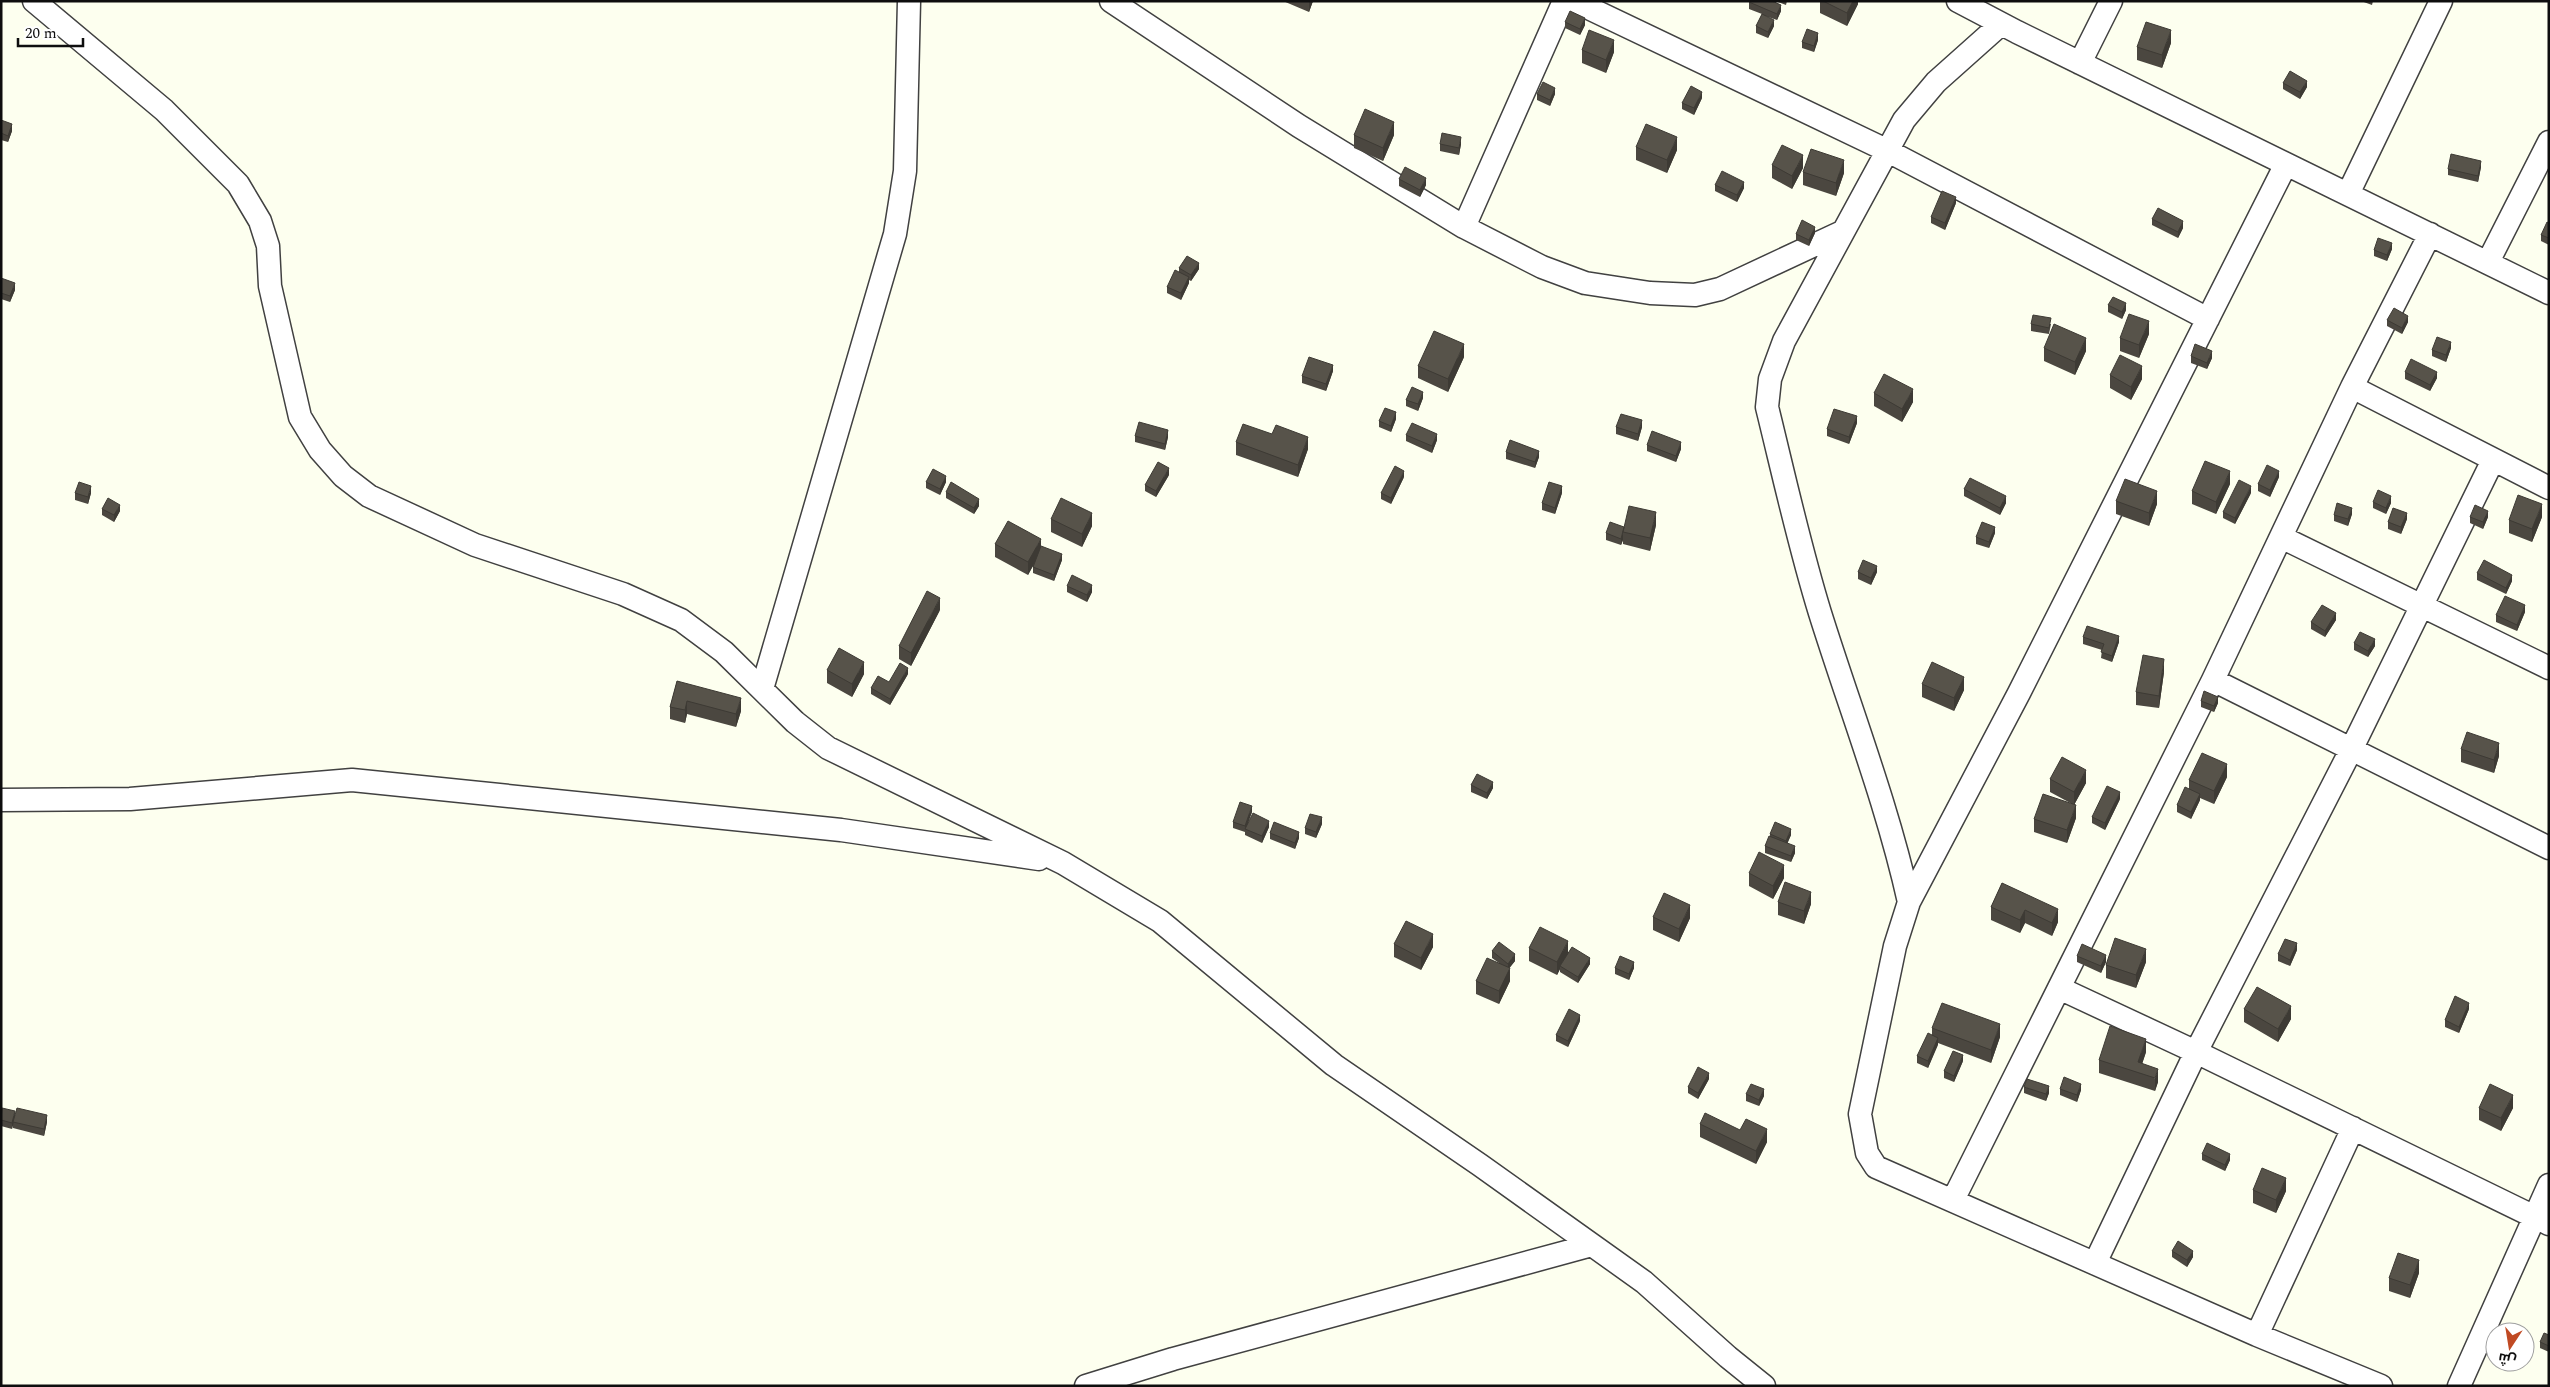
<svg xmlns="http://www.w3.org/2000/svg" width="2550" height="1387" viewBox="0 0 2550 1387" font-family="Spectral,Cairo,serif">
	<style>
		.lines { fill: none; stroke-linecap: round; stroke-linejoin: round }
		.minor-casing { stroke: #414141; stroke-width: 25 }
		.minor { stroke: #fff; stroke-width: 22 }
		.wall { fill: #4b4740 }
		.shaded-wall { fill: #3d3a34 }
		.building { fill: #57534a; stroke: #3d3a34 }
	</style>
	<rect width="100%" height="100%" fill="#fdffef"/>
	<g class="lines">
		<defs>
			<path id="minor" d="M34,1L164,110L238,184L260,221L268,246L270,286L300,417L320,450L343,476L369,496L475,545L623,594L681,620L724,652L795,722L828,748L1063,863L1160,921L1334,1065L1480,1165L1644,1282L1728,1357L1764,1386
				M1111,1L1299,126L1464,227L1542,267L1585,283L1650,293L1695,295L1720,289L1842,232
				M1574,1L1886,150L2208,319
				M1958,1L2017,32L2549,293
				M2080,63L2111,1
				M2286,164L2019,693L1909,902L1895,946L1860,1114L1867,1153L1876,1167L2257,1335L2381,1386
				M2348,194L2441,1
				M1464,227L1564,1
				M2488,262L2549,142
				M2352,387L2549,488
				M2281,537L2549,668
				M2213,680L2549,848
				M762,689L895,234L905,171L909,1
				M1,800L130,799L352,780L841,830L1039,859
				M1909,902C1887,803 1850,709 1820,613C1799,545 1784,476 1767,407L1770,379L1784,341L1904,120L1936,82L2001,24
				M2059,988L2196,1052L2549,1224
				M1953,1200L2213,680L2352,387L2430,234
				M2095,1263L2196,1052L2352,748L2493,460
				M2257,1335L2353,1128
				M1086,1386L1173,1359L1592,1245
				M2459,1386L2549,1185"/>
		</defs>
		<use href="#minor" class="minor-casing"/>
		<use href="#minor" class="minor"/>
	</g>
	<path class="wall" d="M1283,1H1313L1309,12Z
		M1775,1H1787L1786,5Z
		M1820,1H1858V4L1847,26L1820,13Z
		M2361,1H2373L2372,5Z
		M1749,2L1781,11L1777,20L1765,16L1774,26L1768,38L1756,33V26L1762,14L1749,9Z
		M1565,22L1585,25L1580,35L1565,28Z
		M1818,40L1814,52L1802,48V42Z
		M2171,43L2162,68L2137,60V47Z
		M1582,50L1614,52L1606,73L1582,63Z
		M2283,83L2307,87L2300,99L2283,89Z
		M1537,94H1555L1550,106L1537,100Z
		M1702,98L1694,115L1682,109V103Z
		M1,120L12,131L8,142L1,140Z
		M1354,135H1394L1383,161L1354,148Z
		M1440,144H1461L1459,155L1440,151Z
		M1636,147L1677,150L1667,173L1636,160Z
		M1772,165L1803,168L1792,189L1772,178Z
		M2481,167L2478,182L2448,175V169Z
		M1803,172L1844,173L1836,196L1803,185Z
		M1399,179L1426,185L1420,197L1399,186Z
		M1715,185L1744,188L1737,202L1715,191Z
		M1956,203L1945,230L1931,223V217Z
		M2152,219L2183,228L2178,238L2152,225Z
		M2549,223V245L2541,241V235Z
		M1815,233L1809,246L1796,240V234Z
		M2392,249L2387,261L2374,256V250Z
		M1179,268L1199,269L1191,281L1189,280V283L1181,300L1167,293V287L1179,272Z
		M1,278L15,290L10,302L1,299Z
		M2108,305L2126,310L2122,319L2108,312Z
		M2387,320L2408,322L2402,334L2387,326Z
		M2031,324H2051L2049,334L2031,331Z
		M2149,334L2139,358L2120,351V338Z
		M2044,348L2086,351L2075,375L2044,361Z
		M2451,348L2446,362L2432,356V350Z
		M2191,356L2212,358L2207,369L2191,363Z
		M1464,357L1448,392L1418,378V366Z
		M1333,371L1326,391L1302,383V376Z
		M2405,372L2437,378L2430,391L2405,379Z
		M2110,375L2142,379L2131,400L2110,388Z
		M1874,393L1913,402L1902,422L1874,406Z
		M1423,398L1418,411L1406,406V400Z
		M1396,419L1391,432L1379,427V421Z
		M1857,423L1849,444L1827,436V429Z
		M1616,427H1642L1638,441L1616,434Z
		M1406,435L1437,440L1432,453L1406,441Z
		M1135,436L1168,437L1165,450L1135,442Z
		M1236,442L1308,449L1298,477L1236,455Z
		M1647,445L1681,449L1676,462L1647,451Z
		M1506,452L1539,457L1535,468L1506,459Z
		M1169,475L1156,497L1145,491V485Z
		M1404,477L1391,504L1381,499V493Z
		M2279,477L2270,497L2258,491V484Z
		M926,482H946L940,495L926,488Z
		M2230,484L2216,514L2192,504V491Z
		M1964,489L2006,503L2000,515L1964,496Z
		M946,492L979,506L974,514L946,498Z
		M75,493H91L88,504L75,500Z
		M1562,493L1555,514L1542,510V503Z
		M2251,493L2235,524L2223,518V512Z
		M2116,501L2157,504L2149,526L2116,514Z
		M2373,502L2391,503L2386,514L2373,508Z
		M102,509L120,511L114,522L102,515Z
		M2352,514L2348,526L2334,521V515Z
		M2470,517H2488L2483,529L2470,523Z
		M2542,517L2532,542L2509,533V520Z
		M1051,519L1092,526L1082,547L1051,532Z
		M2407,519L2401,534L2388,529V522Z
		M1656,525L1650,551L1623,544V540L1621,545L1606,540V533L1624,527Z
		M1995,533L1989,548L1976,544V537Z
		M995,544L1041,547L1062,560L1054,581L1033,573V567L1034,563L1028,575L995,557Z
		M1858,572H1877L1871,585L1858,579Z
		M2477,573L2512,581L2506,594L2477,580Z
		M1067,586L1092,592L1087,602L1067,592Z
		M940,610L911,666L899,659V646Z
		M2525,612L2517,631L2496,622V615Z
		M2336,620L2325,637L2311,629V622Z
		M2083,637L2119,642L2112,662L2101,658L2102,650L2083,644Z
		M2354,643L2375,646L2368,657L2354,650Z
		M827,670L864,674L852,697L827,683Z
		M2164,672L2159,708L2136,705V692Z
		M908,674L890,705L871,694V688L889,682Z
		M677,681L741,711L736,727L687,714L685,723L670,719V707Z
		M1922,684L1964,690L1954,711L1922,697Z
		M2201,701L2218,703L2214,712L2201,707Z
		M2461,749L2499,756L2494,773L2461,762Z
		M2227,777L2214,804L2200,798V800L2191,819L2177,812V805L2189,789V780Z
		M2050,779L2086,783L2074,805L2050,792Z
		M1471,785L1493,788L1487,799L1471,792Z
		M2120,799L2105,830L2092,823V817Z
		M1252,812L1248,822L1269,827L1262,843L1245,835V831V832L1233,828V822Z
		M2076,818L2067,843L2034,832V819Z
		M1322,824L1316,838L1305,834V828Z
		M1270,833L1299,838L1295,849L1270,839Z
		M1770,834L1791,835L1787,843L1795,853L1791,862L1765,853V846L1770,837Z
		M1749,873L1784,878L1773,899L1749,886Z
		M2002,883L2058,922L2052,936L2025,923L2020,933L1991,920V907Z
		M1778,902L1811,904L1804,924L1778,915Z
		M1653,917L1690,918L1679,942L1653,930Z
		M1394,944L1433,947L1421,970L1394,957Z
		M1529,948L1568,953L1590,964L1578,983L1560,972V969L1557,975L1529,961Z
		M2297,950L2290,966L2278,961V954Z
		M1492,951L1515,961L1509,968L1510,981L1499,1004L1476,994V981L1499,963L1492,958Z
		M2077,956L2106,962L2101,973L2077,962Z
		M2146,962L2136,988L2106,978V965Z
		M1615,968H1634L1629,980L1615,974Z
		M2244,1009L2291,1019L2278,1042L2244,1022Z
		M2469,1009L2459,1033L2445,1027V1020Z
		M1580,1021L1568,1047L1556,1041V1035Z
		M1932,1028L2000,1037L1991,1063L1938,1043L1928,1068L1917,1063V1056L1932,1035Z
		M2146,1052L2142,1064L2158,1082L2155,1091L2099,1073V1060Z
		M1963,1061L1954,1082L1944,1078V1071Z
		M1709,1079L1698,1099L1688,1093V1087Z
		M2024,1087L2049,1093L2046,1101L2024,1093Z
		M2060,1089L2081,1090L2077,1102L2060,1095Z
		M1746,1094L1764,1096L1759,1106L1746,1101Z
		M2479,1108H2513L2501,1131L2479,1120Z
		M1,1110L15,1117L47,1122L44,1136L13,1128V1123L12,1129L1,1126Z
		M1700,1124L1740,1130L1767,1142L1756,1164L1700,1137Z
		M2202,1154L2230,1160L2225,1171L2202,1160Z
		M2253,1190L2286,1191L2276,1213L2253,1203Z
		M2172,1251L2193,1257L2187,1267L2172,1257Z
		M2419,1273L2410,1298L2389,1291V1278Z
		M2549,1335V1352L2540,1348V1342Z"/>
	<path class="shaded-wall" d="M1309,1H1313L1309,12Z
		M1853,1H1858V4L1847,26V13Z
		M1781,5V11L1777,20V14Z
		M1585,18V25L1580,35V29Z
		M1774,20V26L1768,38V32Z
		M2171,30V43L2162,68V55Z
		M1818,33V40L1814,52V46Z
		M1614,40V52L1606,73V60Z
		M2307,81V87L2300,99V92Z
		M1555,88V94L1550,106V100Z
		M1702,92V98L1694,115V108Z
		M1394,122V135L1383,161V148Z
		M12,124V131L8,142V136Z
		M1461,137V144L1459,155V148Z
		M1677,137V150L1667,173V160Z
		M1803,155V168L1792,189V176Z
		M1844,160V173L1836,196V183Z
		M2481,161V167L2478,182V176Z
		M1426,178V185L1420,197V190Z
		M1744,182V188L1737,202V195Z
		M1956,197V203L1945,230V223Z
		M2183,221V228L2178,238V232Z
		M1815,227V233L1809,246V240Z
		M2392,243V249L2387,261V255Z
		M1199,263V269L1191,281V275Z
		M1189,277V283L1181,300V293Z
		M15,283V290L10,302V296Z
		M2126,303V310L2122,319V312Z
		M2408,316V322L2402,334V328Z
		M2149,321V334L2139,358V345Z
		M2086,338V351L2075,375V362Z
		M2451,342V348L2446,362V355Z
		M1464,344V357L1448,392V379Z
		M2212,351V358L2207,369V363Z
		M1333,365V371L1326,391V384Z
		M2142,366V379L2131,400V387Z
		M2437,372V378L2430,391V385Z
		M1913,389V402L1902,422V409Z
		M1423,392V398L1418,411V404Z
		M1396,412V419L1391,432V426Z
		M1857,416V423L1849,444V437Z
		M1642,420V427L1638,441V434Z
		M1168,430V437L1165,450V444Z
		M1437,434V440L1432,453V446Z
		M1308,437V449L1298,477V465Z
		M1681,442V449L1676,462V456Z
		M1539,451V457L1535,468V462Z
		M1169,468V475L1156,497V491Z
		M1404,471V477L1391,504V498Z
		M2230,471V484L2216,514V502Z
		M2279,471V477L2270,497V490Z
		M946,476V482L940,495V489Z
		M91,486V493L88,504V497Z
		M1562,486V493L1555,514V508Z
		M2251,486V493L2235,524V518Z
		M2157,491V504L2149,526V513Z
		M2006,496V503L2000,515V508Z
		M2391,496V503L2386,514V508Z
		M979,499V506L974,514V508Z
		M2542,504V517L2532,542V529Z
		M120,505V511L114,522V515Z
		M2352,508V514L2348,526V519Z
		M2488,511V517L2483,529V522Z
		M1656,512V525L1650,551V538Z
		M1092,513V526L1082,547V534Z
		M2407,513V519L2401,534V527Z
		M1995,527V533L1989,548V542Z
		M1623,533V540L1621,545V539Z
		M1041,539V552L1028,575V562Z
		M1062,554V560L1054,581V575Z
		M1877,566V572L1871,585V578Z
		M2512,575V581L2506,594V588Z
		M1092,585V592L1087,602V595Z
		M940,598V610L911,666V653Z
		M2525,605V612L2517,631V625Z
		M2336,613V620L2325,637V631Z
		M2119,636V642L2112,662V656Z
		M2375,639V646L2368,657V651Z
		M2164,659V672L2159,708V696Z
		M864,662V674L852,697V684Z
		M908,668V674L890,705V699Z
		M1964,677V690L1954,711V698Z
		M2218,697V703L2214,712V706Z
		M741,698V711L736,727V714Z
		M687,701V714L685,723V710Z
		M2499,743V756L2494,773V760Z
		M2227,764V777L2214,804V791Z
		M2086,770V783L2074,805V792Z
		M1493,782V788L1487,799V793Z
		M2120,792V799L2105,830V823Z
		M2200,794V800L2191,819V812Z
		M2076,805V818L2067,843V830Z
		M1252,806V812L1246,829H1245V832V826Z
		M1322,817V824L1316,838V832Z
		M1269,821V827L1262,843V836Z
		M1791,829V835L1786,847V841Z
		M1299,832V838L1295,849V843Z
		M1795,846V853L1791,862V856Z
		M1784,865V878L1773,899V886Z
		M1811,892V904L1804,924V911Z
		M1690,905V918L1679,942V929Z
		M2058,909V922L2052,936V923Z
		M2025,910V923L2020,933V920Z
		M1433,934V947L1421,970V958Z
		M1568,941V953L1560,966V969L1557,975V962Z
		M2297,943V950L2290,966V960Z
		M2146,949V962L2136,988V975Z
		M1515,954V961L1508,970V964Z
		M2106,955V962L2101,973V966Z
		M1590,958V964L1578,983V977Z
		M1634,962V968L1629,980V974Z
		M1510,968V981L1499,1004V991Z
		M2469,1003V1009L2459,1033V1027Z
		M2291,1006V1019L2278,1042V1029Z
		M1580,1015V1021L1568,1047V1041Z
		M2000,1024V1037L1991,1063V1050Z
		M1938,1038V1045L1928,1068V1061Z
		M2146,1039V1052L2139,1073L2138,1062Z
		M1963,1055V1061L1954,1082V1076Z
		M2158,1069V1082L2155,1091V1078Z
		M1709,1073V1079L1698,1099V1093Z
		M2081,1084V1090L2077,1102V1095Z
		M2049,1086V1093L2046,1101V1094Z
		M1764,1089V1096L1759,1106V1100Z
		M2513,1095V1108L2501,1131V1118Z
		M15,1111V1118L12,1129V1123Z
		M47,1115V1122L44,1136V1129Z
		M1767,1129V1142L1756,1164V1151Z
		M2230,1154V1160L2225,1171V1165Z
		M2286,1178V1191L2276,1213V1200Z
		M2193,1251V1257L2187,1267V1260Z
		M2419,1260V1273L2410,1298V1285Z"/>
	<path class="building" d="M1750,1H1772L1781,5L1777,14L1749,2Z
		M1823,1H1853L1847,13Z
		M1570,11L1585,18L1580,29L1565,22Z
		M1762,14L1774,20L1768,32L1756,26Z
		M2146,22L2171,30L2162,55L2137,47Z
		M1807,29L1818,33L1814,46L1802,42Z
		M1589,30L1614,40L1606,60L1582,50Z
		M2290,71L2307,81L2300,92L2283,83Z
		M1543,82L1555,88L1550,100L1537,94Z
		M1691,86L1702,92L1694,108L1682,103Z
		M1365,109L1394,122L1383,148L1354,135Z
		M1,120L12,124L8,136L1,133Z
		M1646,124L1677,137L1667,160L1636,147Z
		M1442,133L1461,137L1459,148L1440,144Z
		M1782,145L1803,155L1792,176L1772,165Z
		M1811,149L1844,160L1836,183L1803,172Z
		M2451,154L2481,161L2478,176L2448,169Z
		M1405,167L1426,178L1420,190L1399,179Z
		M1722,171L1744,182L1737,195L1715,185Z
		M1942,191L1956,197L1945,223L1931,217Z
		M2158,208L2183,221L2178,232L2152,219Z
		M1802,220L1815,227L1809,240L1796,234Z
		M2547,222L2549,223V238L2541,235Z
		M2378,238L2392,243L2387,255L2374,250Z
		M1187,256L1199,263L1191,275L1179,268Z
		M1175,270L1189,277L1181,293L1167,287Z
		M1,278L15,283L10,296L1,293Z
		M2113,297L2126,303L2122,312L2108,305Z
		M2394,308L2408,316L2402,328L2387,320Z
		M2129,314L2149,321L2139,345L2120,338Z
		M2033,315L2051,318L2049,328L2031,324Z
		M2054,324L2086,338L2075,362L2044,348Z
		M1434,331L1464,344L1448,379L1418,366Z
		M2437,337L2451,342L2446,355L2432,350Z
		M2195,344L2212,351L2207,363L2191,356Z
		M2120,355L2142,366L2131,387L2110,375Z
		M1309,357L1333,365L1326,384L1302,376Z
		M2411,359L2437,372L2430,385L2405,372Z
		M1884,374L1913,389L1902,409L1874,393Z
		M1412,387L1423,392L1418,404L1406,400Z
		M1385,408L1396,412L1391,426L1379,421Z
		M1834,409L1857,416L1849,437L1827,429Z
		M1621,414L1642,420L1638,434L1616,427Z
		M1139,422L1168,430L1165,444L1135,436Z
		M1412,423L1437,434L1432,446L1406,435Z
		M1243,424L1272,434L1276,425L1308,437L1298,465L1236,442Z
		M1652,431L1681,442L1676,456L1647,445Z
		M1510,440L1539,451L1535,462L1506,452Z
		M2205,461L2230,471L2216,502L2192,491Z
		M1158,462L1169,468L1156,491L1145,485Z
		M2267,465L2279,471L2270,490L2258,484Z
		M1395,466L1404,471L1391,498L1381,493Z
		M933,469L946,476L940,489L926,482Z
		M1970,478L2006,496L2000,508L1964,489Z
		M2125,479L2157,491L2149,513L2116,501Z
		M2239,480L2251,486L2235,518L2223,512Z
		M79,482L91,486L88,497L75,493Z
		M951,482L979,499L974,508L946,492Z
		M1549,482L1562,486L1555,508L1542,503Z
		M2378,490L2391,496L2386,508L2373,502Z
		M2518,495L2542,504L2532,529L2509,520Z
		M108,498L120,505L114,515L102,509Z
		M1061,498L1092,513L1082,534L1051,519Z
		M2337,503L2352,508L2348,519L2334,515Z
		M2475,505L2488,511L2483,522L2470,517Z
		M1629,506L1656,512L1650,538L1623,532Z
		M2393,508L2407,513L2401,527L2388,522Z
		M1008,521L1041,539L1028,562L995,544Z
		M1610,522L1624,527L1621,539L1606,533Z
		M1982,522L1995,527L1989,542L1976,537Z
		M1041,546L1062,554L1054,575L1033,567Z
		M1863,560L1877,566L1871,578L1858,572Z
		M2484,560L2512,575L2506,588L2477,573Z
		M1072,575L1092,585L1087,595L1067,586Z
		M927,591L940,598L911,653L899,646Z
		M2505,596L2525,605L2517,625L2496,615Z
		M2322,605L2336,613L2325,631L2311,622Z
		M2087,626L2119,636L2112,656L2101,652L2104,644L2083,637Z
		M2360,632L2375,639L2368,651L2354,643Z
		M839,648L864,662L852,684L827,670Z
		M2143,655L2164,659L2159,696L2136,692Z
		M1932,662L1964,677L1954,698L1922,684Z
		M900,663L908,668L890,699L871,688L878,676L889,682Z
		M677,681L741,698L736,714L687,701L685,710L670,707Z
		M2204,691L2218,697L2214,706L2201,701Z
		M2467,732L2499,743L2494,760L2461,749Z
		M2202,753L2227,764L2214,791L2189,780Z
		M2062,757L2086,770L2074,792L2050,779Z
		M1477,774L1493,782L1487,793L1471,785Z
		M2107,786L2120,792L2105,823L2092,817Z
		M2185,787L2200,794L2191,812L2177,805Z
		M2043,794L2076,805L2067,830L2034,819Z
		M1240,802L1252,806L1245,826L1233,822Z
		M1253,813L1269,821L1262,836L1245,829Z
		M1310,814L1322,817L1316,832L1305,828Z
		M1274,822L1299,832L1295,843L1270,833Z
		M1775,822L1791,829L1786,841L1770,834Z
		M1769,836L1795,846L1791,856L1765,846Z
		M1759,852L1784,865L1773,886L1749,873Z
		M1785,882L1811,892L1804,911L1778,902Z
		M2002,883L2058,909L2052,923L2025,910L2020,920L1991,907Z
		M1664,893L1690,905L1679,929L1653,917Z
		M1406,921L1433,934L1421,958L1394,944Z
		M1540,927L1568,941L1557,962L1529,948Z
		M2115,938L2146,949L2136,975L2106,965Z
		M2285,939L2297,943L2290,960L2278,954Z
		M1499,942L1515,954L1508,964L1492,951Z
		M2082,944L2106,955L2101,966L2077,956Z
		M1572,947L1590,958L1578,977L1560,966Z
		M1620,956L1634,962L1629,974L1615,968Z
		M1487,958L1510,968L1499,991L1476,981Z
		M2257,987L2291,1006L2278,1029L2244,1009Z
		M2455,996L2469,1003L2459,1027L2445,1020Z
		M1942,1003L2000,1024L1991,1050L1932,1028Z
		M1569,1009L1580,1015L1568,1041L1556,1035Z
		M2110,1026L2146,1039L2138,1062L2158,1069L2155,1078L2099,1060Z
		M1928,1033L1938,1038L1928,1061L1917,1056Z
		M1953,1051L1963,1055L1954,1076L1944,1071Z
		M1698,1067L1709,1073L1698,1093L1688,1087Z
		M2064,1077L2081,1084L2077,1095L2060,1089Z
		M2027,1079L2049,1086L2046,1094L2024,1087Z
		M1751,1084L1764,1089L1759,1100L1746,1094Z
		M2490,1084L2513,1095L2501,1118L2479,1108Z
		M2,1108L15,1111L12,1123L1,1120Z
		M17,1108L47,1115L44,1129L13,1122Z
		M1705,1113L1740,1130L1746,1119L1767,1129L1756,1151L1700,1124Z
		M2207,1143L2230,1154L2225,1165L2202,1154Z
		M2262,1168L2286,1178L2276,1200L2253,1190Z
		M2178,1241L2193,1251L2187,1260L2172,1251Z
		M2398,1253L2419,1260L2410,1285L2389,1278Z
		M2544,1333L2549,1335V1346L2540,1342Z"/>
	<rect width="2550" height="1387" fill="none" stroke="#0e0e0e" stroke-width="5"/>
	<g transform="translate(2510 1347) rotate(192)"><circle r="24" fill="#ffffff" stroke="#9f9f9f"/>
	<path d="M0-4L9 19L0 12L-9 19Z" fill="#c04a23"/>
	<text y="-8" font-size="14" font-weight="bold" text-anchor="middle" fill="#0e0e0e">ش</text>
	</g>
	<path d="M18 38v8h65v-8" fill="none" stroke="#0e0e0e" stroke-width="2.5"/>
	<text x="25" y="38" font-size="15" fill="#0e0e0e" stroke="#ffffff" stroke-width="4" paint-order="stroke">20 m</text>
</svg>
